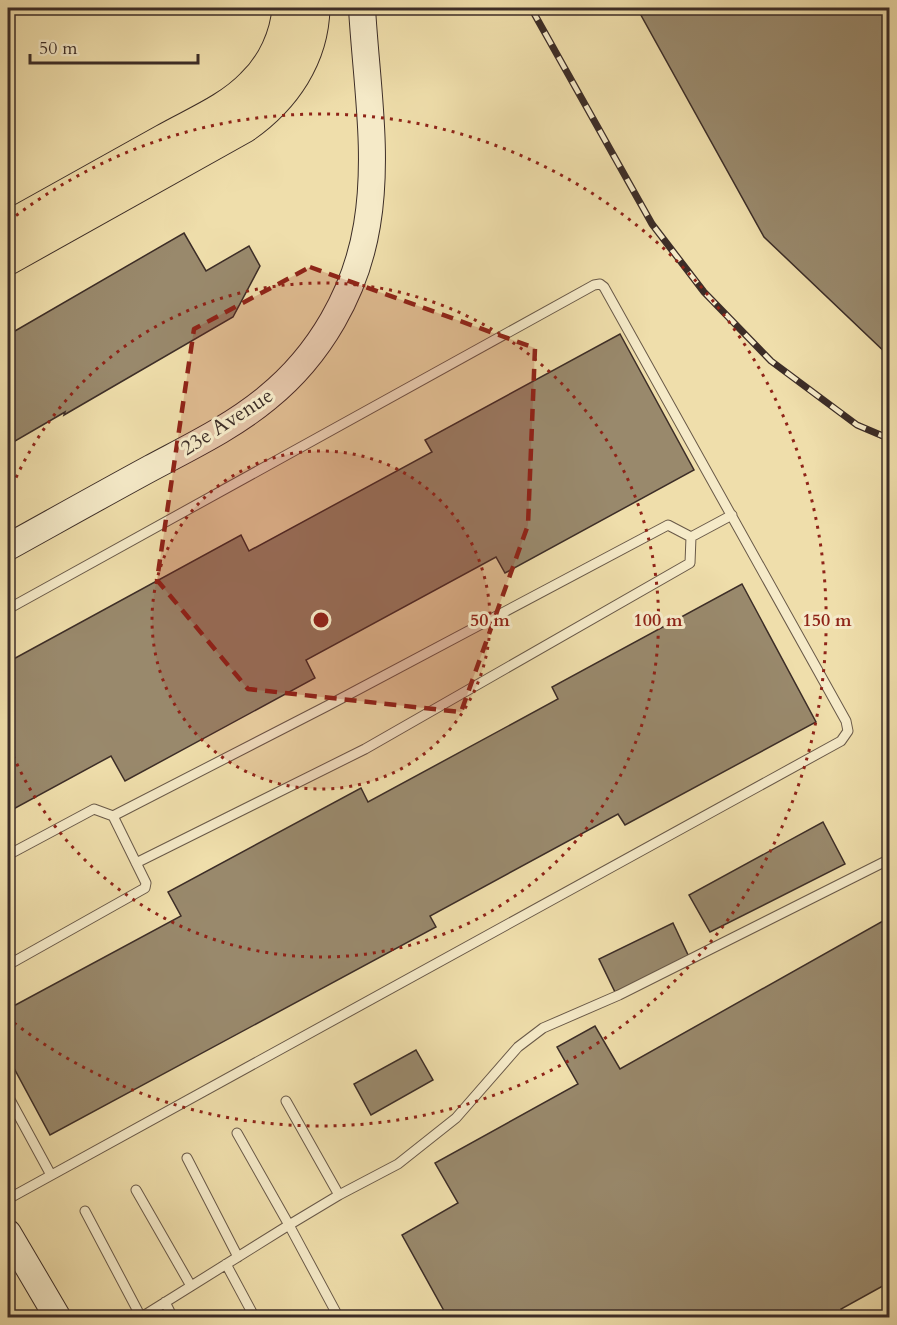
<svg xmlns="http://www.w3.org/2000/svg" width="897" height="1325" viewBox="0 0 897 1325" font-family="Cardo,serif">
	<style>
		.building { fill: #99896c; stroke: #3c2d27; stroke-width: 1.5 }
		.lines { fill: none; stroke-linecap: round; stroke-linejoin: round }
		.lane-casing { stroke: #695948; stroke-width: 11 }
		.secondary-casing { stroke: #3c2d27; stroke-width: 28 }
		.highway-casing { stroke: #3c2d27; stroke-width: 35 }
		.lane { stroke: #f5eac8; stroke-width: 9 }
		.secondary { stroke: #f5eac8; stroke-width: 26 }
		.highway { stroke: #efdeab; stroke-width: 33 }
		.rail-casing { stroke: #3c2d27; stroke-width: 7 }
		.rail { stroke: #f5eac8; stroke-width: 4.5; stroke-dasharray: 14; stroke-linecap: butt }
		.marked { fill: #8f2418; fill-opacity: 0.2; stroke: #8f2418; stroke-width: 4.5; stroke-dasharray: 12 8; stroke-linejoin: round }
		.ring { fill: none; stroke: #8f2418; stroke-width: 3; stroke-dasharray: 3 6 }
		.labels { text-anchor: middle; dominant-baseline: central; stroke-width: 6; stroke-linejoin: round; paint-order: stroke }
		.street-label { font-size: 21px; fill: #3c2d27; stroke: #f5eac8 }
		.centre { fill: #8f2418; stroke: #f5eac8; stroke-width: 3 }
		.ring-label { font-size: 18px; text-anchor: middle; font-weight: bold; fill: #8f2418; stroke: #f5eac8; stroke-width: 6; stroke-linejoin: round; paint-order: stroke }
	</style>
	<rect width="100%" height="100%" fill="#efdeab"/>
	<filter id="stains"><feTurbulence type="fractalNoise" baseFrequency=".00333" numOctaves="4"/><feColorMatrix values="0 0 0 0 .2 0 0 0 0 .09 0 0 0 0 .02 0 0 0 .5 -.17"/></filter>
	<radialGradient id="worn" r=".72"><stop offset=".6" stop-color="#630" stop-opacity="0"/><stop offset="1" stop-color="#630" stop-opacity=".3"/></radialGradient>
	<path class="building" d="M637,8H890V357L764,237Z
		M184,233L206,271L249,246L260,266L233,317L64,415L65,412L10,444L8,440V335Z
		M620,334L694,470L505,573L496,557L306,660L315,678L125,781L111,756L8,812V662L241,535L249,551L432,452L425,440Z
		M742,584L816,722L625,825L618,814L430,916L436,927L50,1135L8,1057V1009L181,916L168,892L361,788L368,802L558,699L552,687Z
		M823,822L845,864L710,932L689,895Z
		M890,917V1282L841,1309L845,1318H448L402,1235L458,1203L435,1163L578,1084L557,1047L595,1026L620,1069Z
		M673,923L689,957L615,992L599,959Z
		M416,1050L433,1080L371,1115L354,1084Z"/>
	<g class="lines">
		<defs>
			<path id="lane" d="M8,609L594,285L600,284L604,287L846,721L848,731L841,741L8,1199
				M8,855L94,809L113,816L327,706L668,525L691,537L732,515
				M136,863L365,749L690,563L691,537
				M8,965L145,888L146,883L113,816
				M8,1096L51,1175
				M237,1133L289,1225L339,1195L286,1101
				M187,1158L238,1257
				M136,1190L191,1286
				M339,1195L398,1164L456,1118L518,1047L543,1028L619,995L890,859
				M85,1211L141,1317
				M226,1264L255,1318
				M165,1302L173,1318
				M140,1318L289,1225L339,1318"/>
			<path id="secondary" d="M8,547C55,521 103,494 151,468C190,447 232,427 267,398C320,355 356,292 367,225C379,154 366,79 362,8
				M8,1233L58,1318"/>
			<path id="highway" d="M8,228C60,199 112,170 164,141C194,124 229,110 253,85C274,65 287,36 289,8
				M8,258L244,126C284,98 312,57 313,8"/>
		</defs>
		<use href="#lane" class="lane-casing"/>
		<use href="#secondary" class="secondary-casing"/>
		<use href="#highway" class="highway-casing"/>
		<use href="#lane" class="lane"/>
		<use href="#secondary" class="secondary"/>
		<use href="#highway" class="highway"/>
		<defs>
			<path id="rail" d="M531,8L652,224L704,292L771,361L857,425L890,439"/>
		</defs>
		<use href="#rail" class="rail-casing"/>
		<use href="#rail" class="rail"/>
	</g>
	<path class="marked" d="M310,267L535,348L528,525L461,712L248,689L157,580L194,329Z"/>
	<circle cx="321" cy="620" r="169" fill="#8f2418" fill-opacity=".12"/>
	<g class="ring">
		<circle cx="321" cy="620" r="169"/>
		<path d="M9 494A337 337 0 1 1 9 746"/>
		<path d="M9 221A506 506 0 1 1 9 1019"/>
	</g>
	<g class="labels">
		<g class="street-label">
			<text transform="translate(227 422) rotate(-33)">23e Avenue</text>
		</g>
	</g>
	<circle cx="321" cy="620" r="9" class="centre"/>
	<g class="ring-label">
		<text x="490" y="626">50 m</text>
		<text x="658" y="626">100 m</text>
		<text x="827" y="626">150 m</text>
	</g>
	<rect width="897" height="1325" fill="none" stroke="#efdeab" stroke-width="30"/>
	<rect x="9" y="9" width="879" height="1307" fill="none" stroke="#3c2d27" stroke-width="3"/>
	<rect x="15" y="15" width="867" height="1295" fill="none" stroke="#3c2d27" stroke-width="1.5"/>
	<path d="M30 54v9h168v-9" fill="none" stroke="#3c2d27" stroke-width="3"/>
	<text x="39" y="54" font-size="18" fill="#3c2d27" stroke="#f5eac8" stroke-width="4.5" paint-order="stroke">50 m</text>
	<rect width="100%" height="100%" filter="url(#stains)"/>
	<rect width="100%" height="100%" fill="url(#worn)"/>
</svg>
